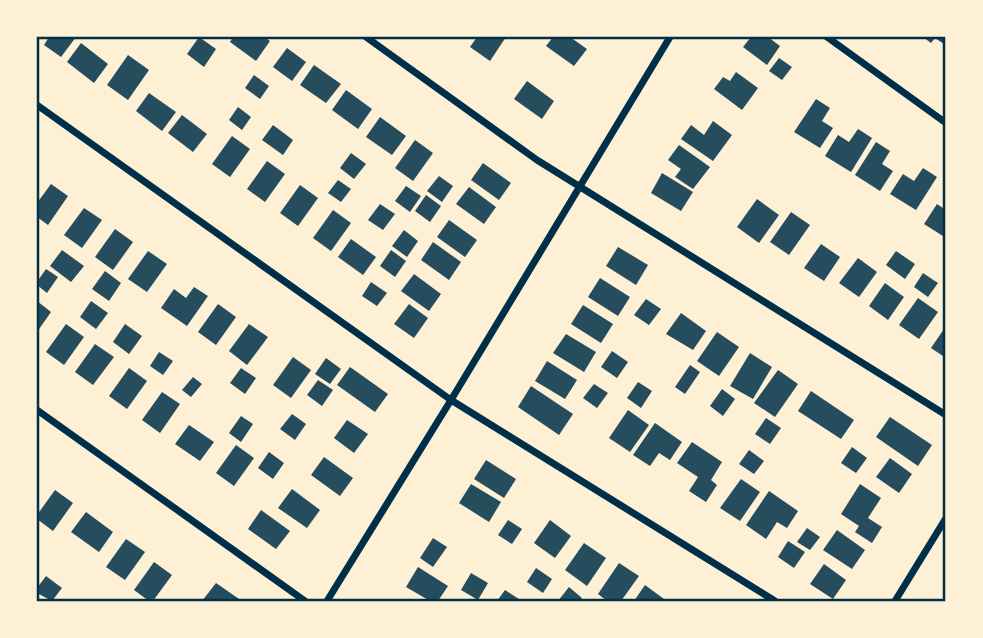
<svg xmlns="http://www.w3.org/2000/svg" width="983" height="638" viewBox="0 0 983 638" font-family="Manrope,sans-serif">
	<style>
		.building { fill: #264d5e }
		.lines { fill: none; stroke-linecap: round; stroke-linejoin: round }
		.minor { stroke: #003049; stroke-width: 7 }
		.neatline { fill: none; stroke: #003049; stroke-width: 2.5 }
	</style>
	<rect width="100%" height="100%" fill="#fdf0d5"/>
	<path class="building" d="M49,37H76L61,57L44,45Z
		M199,37L216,49L204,67L187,54Z
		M233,37H264L270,41L256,61L230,42Z
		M477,37H506L490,61L470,47Z
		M553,37H570L587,49L574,66L546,46Z
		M751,37H768L780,46L767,65L743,47Z
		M923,37H946V40L944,44L935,38L931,43Z
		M81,43L108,64L94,83L67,62Z
		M287,48L306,62L292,81L273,67Z
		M128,55L149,70L128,100L107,85Z
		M779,58L792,67L782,80L769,71Z
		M314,65L341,84L326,103L300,85Z
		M736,72L758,88L742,110L714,89L723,77L730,81Z
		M254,75L269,86L260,99L245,88Z
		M527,81L554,101L542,119L514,99Z
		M346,90L372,109L358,129L332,110Z
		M149,93L176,112L162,131L136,111Z
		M816,99L830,108L822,121L833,128L820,148L794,132Z
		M238,107L251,117L242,130L229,120Z
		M182,115L207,134L193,152L168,133Z
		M380,117L406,136L392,155L366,137Z
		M713,121L732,135L713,161L681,139L691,125L704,135Z
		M273,125L293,140L283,155L262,140Z
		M858,129L872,138L851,172L825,156L838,135L849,142Z
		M232,136L250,149L230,177L212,164Z
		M415,140L433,153L413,181L395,168Z
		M876,142L890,151L882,164L893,171L880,191L855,175Z
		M679,145L710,167L693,189L675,177L681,169L668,160Z
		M351,153L366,164L354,179L340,168Z
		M267,161L285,174L265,202L247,189Z
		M483,163L511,183L499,200L471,180Z
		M923,168L937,177L916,210L890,194L903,174L914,181Z
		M662,173L693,192L681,211L651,193Z
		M439,176L453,186L442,202L427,191Z
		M338,180L351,189L341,202L328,193Z
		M51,184L68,196L48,225L37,217V203Z
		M300,185L318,198L298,226L280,213Z
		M406,186L421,196L410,212L395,201Z
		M469,187L496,207L484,224L456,204Z
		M426,195L441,206L430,222L415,211Z
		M757,199L779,215L759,243L737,227Z
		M380,204L395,214L383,230L368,220Z
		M937,204L946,210V238L924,224Z
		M84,208L102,220L82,248L64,235Z
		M333,210L351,223L331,251L313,238Z
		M791,212L810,225L789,255L770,242Z
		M449,220L477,240L465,257L437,237Z
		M115,229L133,242L113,270L95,257Z
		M404,230L418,241L407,257L392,246Z
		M351,239L376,257L363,275L338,257Z
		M433,242L461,262L449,280L421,260Z
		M821,244L840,257L824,281L804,268Z
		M618,247L648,265L636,285L606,266Z
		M62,250L84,266L71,282L50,266Z
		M391,250L406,261L395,277L380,266Z
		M148,251L167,264L147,292L128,279Z
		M896,251L915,264L905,279L886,265Z
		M858,258L877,272L859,297L839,283Z
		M46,269L58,277L47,293L37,285V282Z
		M105,271L121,283L109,301L92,289Z
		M923,273L938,283L928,297L914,287Z
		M414,274L441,294L429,311L401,291Z
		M600,278L630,297L618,316L588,297Z
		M371,282L387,293L377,306L362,296Z
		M885,283L904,297L888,320L869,306Z
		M194,287L208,296L187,326L161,308L174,289L186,298Z
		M918,298L938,312L919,339L899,325Z
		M646,299L661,309L649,325L634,315Z
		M37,301L51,312L37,332Z
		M91,301L108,313L96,329L80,317Z
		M218,304L236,317L216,345L198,332Z
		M409,304L428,318L414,338L394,324Z
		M583,305L613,324L601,343L571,324Z
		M681,313L706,331L693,350L666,334Z
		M66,324L84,337L64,365L46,352Z
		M125,324L142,336L129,354L113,342Z
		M249,324L268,337L247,365L229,351Z
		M946,326V358L931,348Z
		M717,332L739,347L719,376L697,361Z
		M566,334L596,352L584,372L553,353Z
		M95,344L114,357L93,385L75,372Z
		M612,351L628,362L617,378L601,367Z
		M159,352L173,361L163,375L150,366Z
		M750,353L772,367L753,399L730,386Z
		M293,357L311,370L291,398L273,385Z
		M326,358L341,369L330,384L315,374Z
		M547,361L577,380L565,399L535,381Z
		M690,365L700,372L685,394L675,387Z
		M350,367L388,394L375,412L337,385Z
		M129,368L147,381L127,409L109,396Z
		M241,368L256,378L245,394L230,383Z
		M778,370L798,384L775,417L754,403Z
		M193,377L202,384L191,397L182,390Z
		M318,380L333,390L322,406L307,395Z
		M638,382L652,391L641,408L627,398Z
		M594,384L608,393L597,408L583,398Z
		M531,386L573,414L559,435L518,407Z
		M722,389L735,399L723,416L710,406Z
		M811,391L854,420L841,439L798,411Z
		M162,392L180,404L160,433L142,420Z
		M628,410L649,425L630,452L609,438Z
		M292,414L306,424L295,440L280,429Z
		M241,416L253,424L241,442L229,433Z
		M890,417L932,445L918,466L876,437Z
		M766,418L781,428L770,444L755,434Z
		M347,420L368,434L354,453L334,438Z
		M655,423L682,442L670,460L659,453L650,466L633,455Z
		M189,425L214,442L200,461L175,444Z
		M692,442L722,462L711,480L717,485L706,502L689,491L698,477L677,463Z
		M236,445L254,458L234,486L216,473Z
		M852,447L867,458L856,473L841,463Z
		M749,450L764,461L754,474L739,464Z
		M269,452L284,463L273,479L258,468Z
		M324,457L353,478L340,496L311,475Z
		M890,458L912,474L899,493L876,477Z
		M486,460L516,479L504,498L474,479Z
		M741,479L760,492L740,521L720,508Z
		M471,484L501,502L489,522L459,503Z
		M860,484L881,498L868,518L882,527L872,543L855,532L859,526L841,514Z
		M292,489L320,510L307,528L278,508Z
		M55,490L73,503L53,531L37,519V515Z
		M769,491L798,511L787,528L777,522L766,539L746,525Z
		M261,510L290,531L276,549L248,529Z
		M86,512L113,532L99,552L71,532Z
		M508,520L522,529L512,544L498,535Z
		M550,520L571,536L555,558L534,543Z
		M807,528L820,537L810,550L797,542Z
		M837,530L865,550L852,569L823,550Z
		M433,538L447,547L433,567L420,558Z
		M126,539L145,552L125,580L106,567Z
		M788,541L805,552L794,568L778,557Z
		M584,543L606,558L587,586L565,570Z
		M154,562L172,575L153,601H149L134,590Z
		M619,563L639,576L621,601H607L598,594Z
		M824,564L846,580L833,599L810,584Z
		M418,567L448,586L438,601H430L406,587Z
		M536,568L552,579L543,593L527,582Z
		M471,573L488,583L478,600L461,590Z
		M46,576L62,588L52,601L37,593V588Z
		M216,583L242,601H202Z
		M645,585L664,599L663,601H634Z
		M569,587L582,598L579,601H558Z
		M505,590L522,601H497Z"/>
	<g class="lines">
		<path class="minor" d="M366,37L537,160L946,415
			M827,37L946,123
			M37,105L451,400L775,601
			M37,410L305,601
			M327,601L451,400L670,37
			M895,601L946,518"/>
	</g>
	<rect width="983" height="638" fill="none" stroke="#fdf0d5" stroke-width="77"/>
	<rect x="38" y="38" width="906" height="562" class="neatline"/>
</svg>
